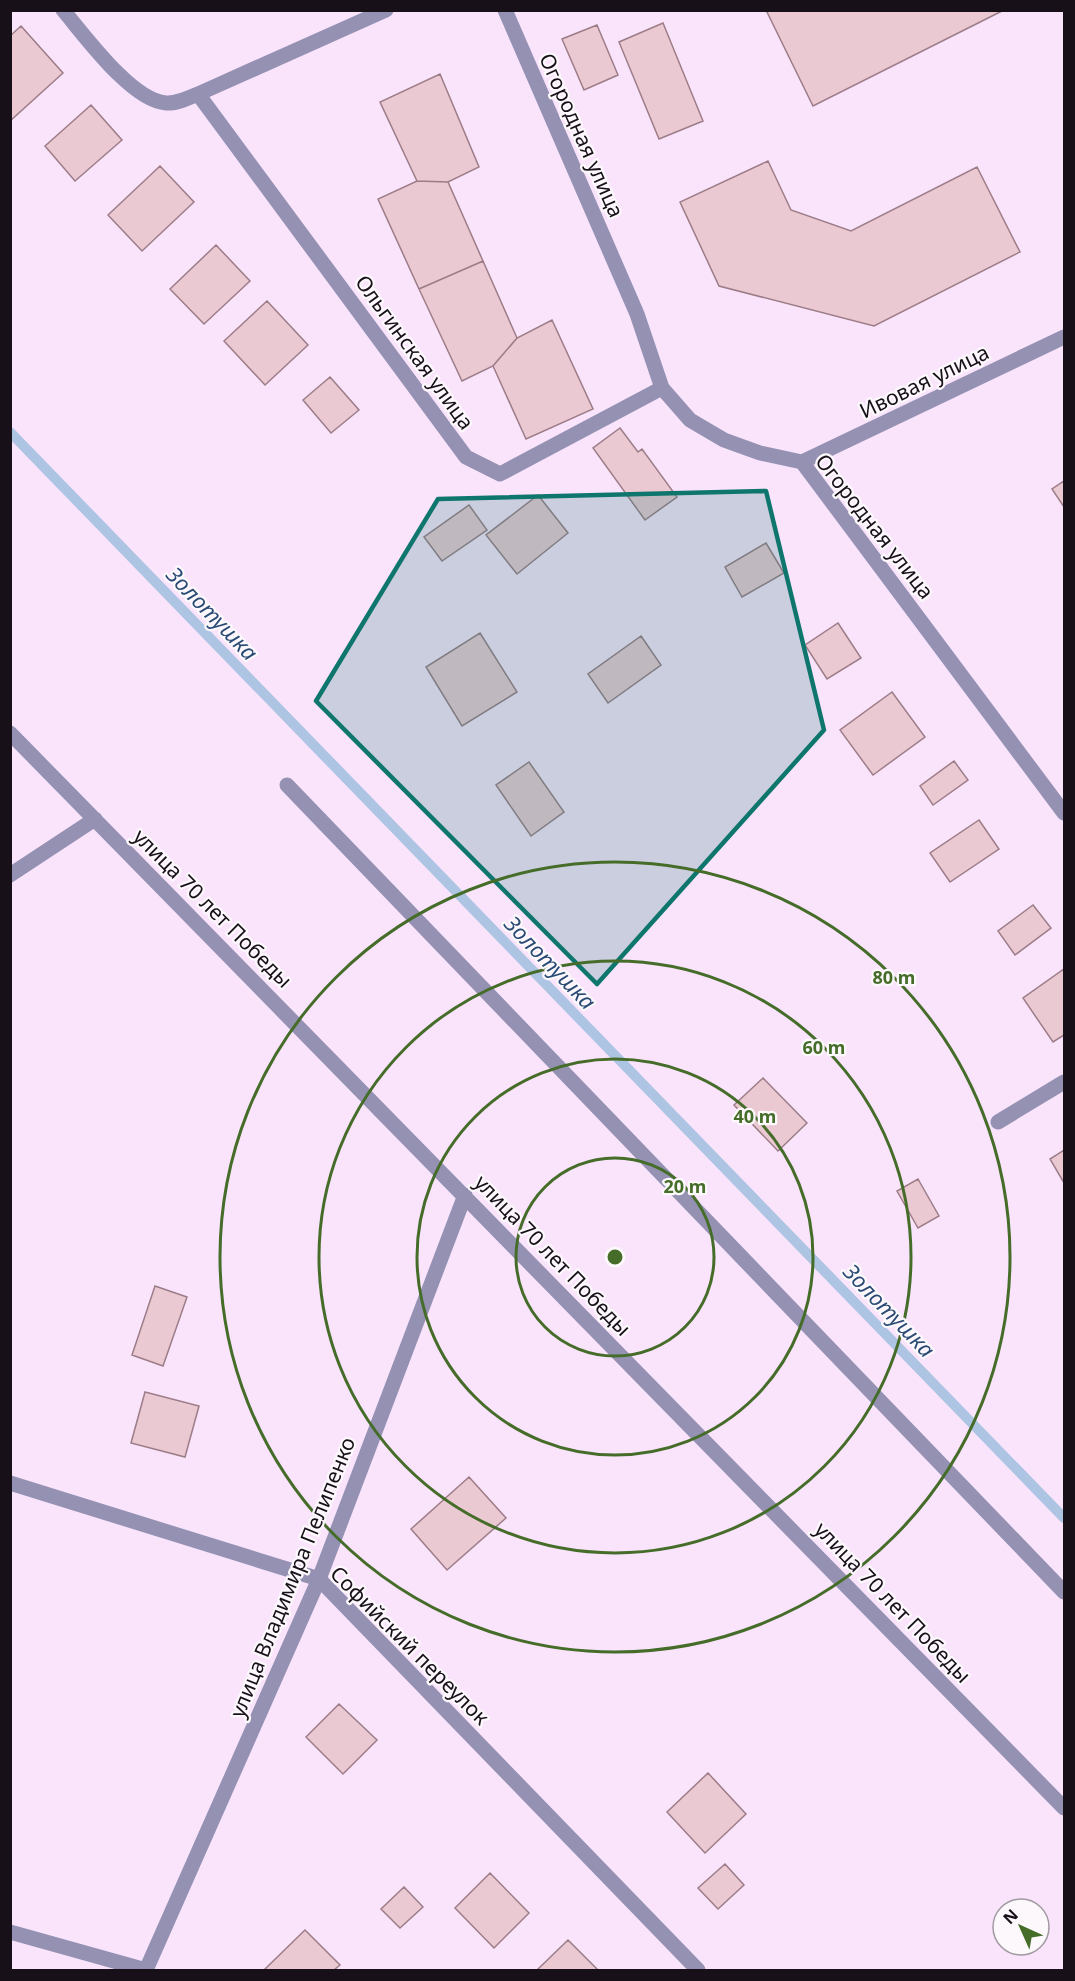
<svg xmlns="http://www.w3.org/2000/svg" width="1075" height="1981" viewBox="0 0 1075 1981" font-family="'Noto Sans',sans-serif">
	<style>
		.lines { fill: none; stroke-linecap: round; stroke-linejoin: round }
		.stream { stroke: #adc4e3; stroke-width: 10 }
		.building { fill: #ebc9d3; stroke: #9c7d87; stroke-width: 1.5 }
		.lane { stroke: #9491b3; stroke-width: 15 }
		.street { stroke: #9491b3; stroke-width: 15 }
		.marked { fill: #0f766e; fill-opacity: 0.2; stroke: #0f766e; stroke-width: 4.5; stroke-linejoin: round }
		.ring { fill: none; stroke: #456d29; stroke-width: 3 }
		.labels { text-anchor: middle; dominant-baseline: central; stroke-width: 4.5; stroke-linejoin: round; paint-order: stroke }
		.street-label { font-size: 21px; fill: #181019; stroke: #fcf8fc }
		.water-label { font-size: 22px; font-style: italic; fill: #294a74; stroke: #fcf8fc }
		.centre { fill: #456d29; stroke: #fcf8fc; stroke-width: 3 }
		.ring-label { font-size: 18px; text-anchor: middle; font-weight: bold; fill: #456d29; stroke: #fcf8fc; stroke-width: 4.5; stroke-linejoin: round; paint-order: stroke }
	</style>
	<rect width="100%" height="100%" fill="#fae4fc"/>
	<g class="lines">
		<path class="stream" d="M10,432L1064,1518"/>
	</g>
	<path class="building" d="M766,10H1004L813,106Z
		M663,23L703,121L659,139L619,42Z
		M597,25L618,75L584,90L562,39Z
		M21,26L63,73L10,121V36Z
		M440,74L479,167L448,182L417,181L380,102Z
		M91,105L122,140L75,181L45,146Z
		M768,161L791,210L851,231L977,167L1020,252L874,326L719,286L680,202Z
		M160,166L194,202L142,251L108,215Z
		M417,181L448,182L483,261L419,289L378,199Z
		M216,245L250,281L204,324L170,289Z
		M483,261L517,338L493,366L462,381L419,289Z
		M267,301L308,345L265,385L224,341Z
		M552,320L593,409L526,439L493,366L517,338Z
		M330,377L359,410L331,433L303,400Z
		M620,428L638,452L642,449L677,497L645,520L593,448Z
		M1064,481V507L1052,489Z
		M538,495L568,533L517,574L486,535Z
		M469,505L487,530L442,561L424,537Z
		M766,543L784,573L742,597L725,567Z
		M838,623L861,658L827,679L805,645Z
		M480,633L517,692L462,726L426,667Z
		M641,636L661,665L608,703L588,674Z
		M892,692L925,737L873,775L840,730Z
		M954,761L968,780L933,805L920,786Z
		M529,762L564,812L531,836L496,785Z
		M979,820L999,849L950,882L930,853Z
		M1033,905L1051,928L1015,955L998,931Z
		M1064,969V1035L1053,1042L1023,998Z
		M763,1078L807,1123L778,1151L734,1105Z
		M1064,1150V1183L1050,1159Z
		M918,1179L939,1216L918,1228L897,1191Z
		M155,1286L187,1297L163,1366L132,1355Z
		M145,1392L199,1406L185,1457L131,1443Z
		M469,1477L506,1518L447,1570L411,1529Z
		M339,1704L377,1740L343,1774L306,1737Z
		M708,1773L746,1814L705,1853L667,1812Z
		M725,1864L744,1885L718,1909L698,1888Z
		M490,1873L529,1913L494,1948L455,1908Z
		M404,1887L423,1907L400,1928L381,1909Z
		M305,1930L340,1965L334,1970H264Z
		M568,1940L598,1970H537Z"/>
	<g class="lines">
		<path class="lane" d="M287,785L1064,1592
			M998,1122L1064,1082"/>
		<path class="street" d="M63,10C85,36 132,101 166,103C176,104 189,98 198,94L386,10
			M505,10L637,314L662,388L690,420L724,440L760,453L802,462L1064,813
			M198,94L466,457L500,474L662,388
			M802,462L1064,337
			M10,733L1064,1808
			M10,875L95,819
			M10,1483L319,1579L698,1970
			M10,1932L146,1970
			M146,1970L319,1579L465,1195"/>
	</g>
	<path class="marked" d="M766,491L824,730L597,984L316,701L438,499Z"/>
	<g class="ring">
		<circle cx="615" cy="1257" r="99"/>
		<circle cx="615" cy="1257" r="198"/>
		<circle cx="615" cy="1257" r="296"/>
		<circle cx="615" cy="1257" r="395"/>
	</g>
	<g class="labels">
		<g class="street-label">
			<text transform="translate(582 135) rotate(66)">Огородная улица</text>
			<text transform="translate(415 352) rotate(54)">Ольгинская улица</text>
			<text transform="translate(924 381) rotate(-26)">Ивовая улица</text>
			<text transform="translate(875 526) rotate(52)">Огородная улица</text>
			<text transform="translate(213 908) rotate(45)">улица 70 лет Победы</text>
			<text transform="translate(553 1255) rotate(46)">улица 70 лет Победы</text>
			<text transform="translate(292 1577) rotate(-68)">улица Владимира Пелипенко</text>
			<text transform="translate(893 1602) rotate(46)">улица 70 лет Победы</text>
			<text transform="translate(410 1645) rotate(45)">Софийский переулок</text>
		</g>
		<g class="water-label">
			<text transform="translate(213 613) rotate(46)">Золотушка</text>
			<text transform="translate(551 962) rotate(46)">Золотушка</text>
			<text transform="translate(890 1310) rotate(46)">Золотушка</text>
		</g>
	</g>
	<circle cx="615" cy="1257" r="9" class="centre"/>
	<g class="ring-label">
		<text x="894" y="984">80 m</text>
		<text x="824" y="1054">60 m</text>
		<text x="755" y="1123">40 m</text>
		<text x="685" y="1193">20 m</text>
	</g>
	<rect width="1075" height="1981" fill="none" stroke="#181019" stroke-width="24"/>
	<g transform="translate(1021 1927) rotate(315)"><circle r="28" fill="#fcf8fc" stroke="#a19ba1" stroke-width="1.5"/>
	<path d="M0-4.5L10 22L0 15L-10 22Z" fill="#456d29"/>
	<text y="-9" font-size="16" font-weight="bold" text-anchor="middle" fill="#181019">N</text>
	</g>
</svg>
